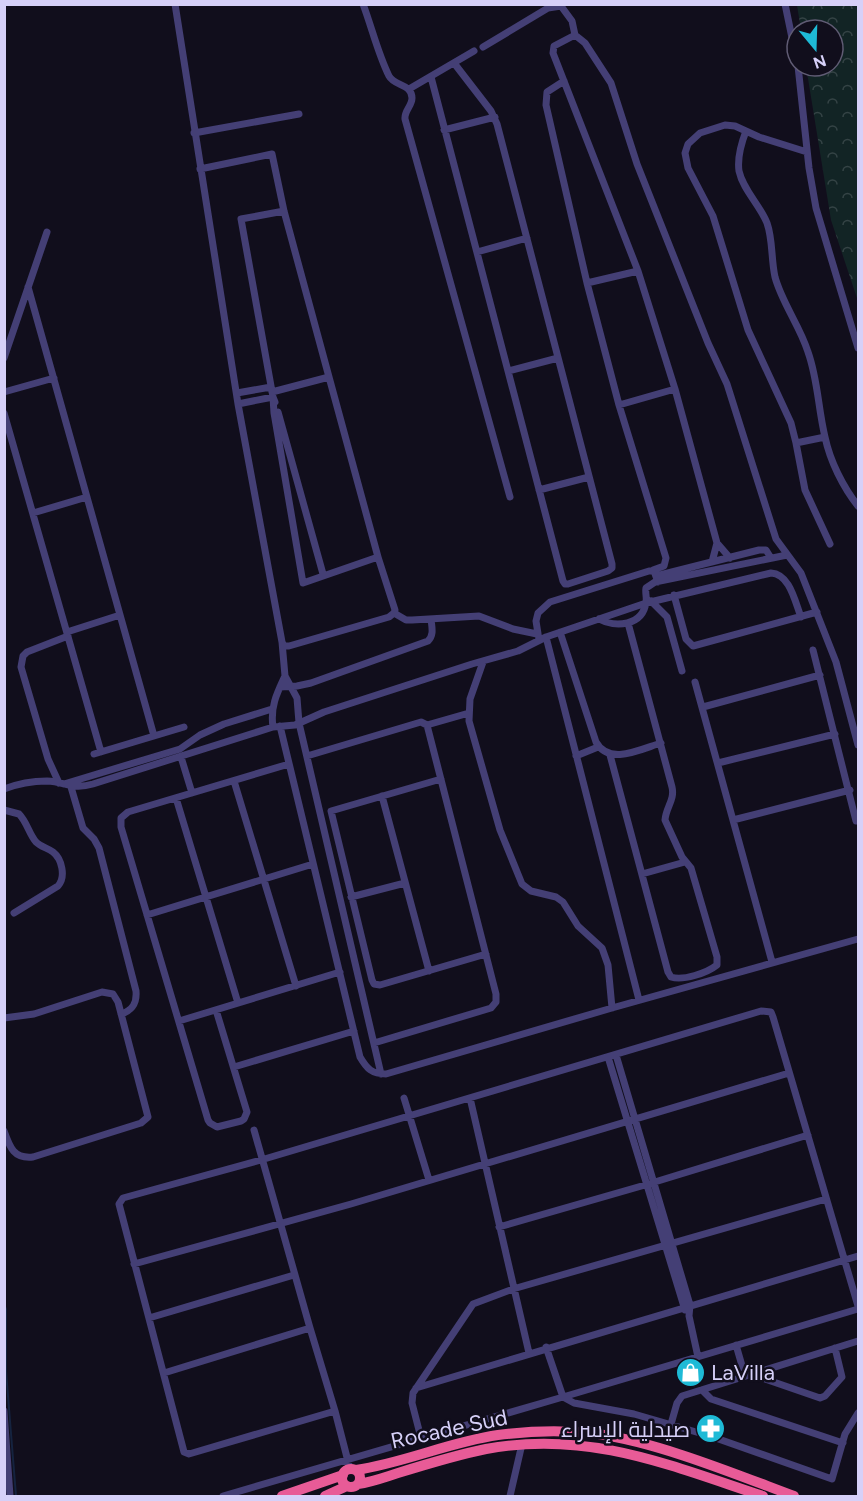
<svg xmlns="http://www.w3.org/2000/svg" width="863" height="1501" viewBox="0 0 863 1501" font-family="Figtree,Cairo,sans-serif">
	<style>
		.forest { fill: url(#forest-crowns) }
		.lines { fill: none; stroke-linecap: round; stroke-linejoin: round }
		.stream { stroke: #15233f; stroke-width: 2 }
		.minor { stroke: #443f75; stroke-width: 7 }
		.highway { stroke: #e85b97; stroke-width: 10 }
		.labels { text-anchor: middle; dominant-baseline: central; stroke-width: 5; stroke-linejoin: round; paint-order: stroke }
		.poi-label { font-size: 22px; fill: #d6d0f8; stroke: #110e1c; text-anchor: start }
		.street-label { font-size: 22px; fill: #d6d0f8; stroke: #110e1c }
	</style>
	<defs>
		<pattern id="forest-crowns" width="20" height="18" patternUnits="userSpaceOnUse" patternTransform="scale(1.5)"><rect width="20" height="18" fill="#122425"/><path d="M2 6a3 3 0 1 1 6 0M12 15a3 3 0 1 1 6 0" fill="none" stroke="#344345"/></pattern>
	</defs>
	<rect width="100%" height="100%" fill="#110e1c"/>
	<path class="forest" d="M797,5H858V301L831,220L806,66H833V30H801Z"/>
	<g class="lines">
		<path class="stream" d="M4,1304L6,1309V1371L16,1496"/>
		<path class="minor" d="M175,4L238,404L282,642L284,646H289L389,617L394,613L395,610L378,557L329,377L272,392
			M363,4C372,28 378,54 389,76C394,86 412,84 412,98C412,106 404,111 405,119L510,497
			M785,4L797,62
			M575,35L554,46L553,53L638,271L675,389L717,543L730,558
			M483,47L548,8L561,6L572,21L575,35L585,43L611,83L637,164L708,343L727,384L776,539L801,573L836,662L858,745
			M798,66L809,168L816,208L858,348
			M431,77L563,581L565,584H568L608,571L612,568V564L497,124L491,111L454,63
			M564,81L547,92L546,105L587,283L619,405L666,558L664,566L653,570
			M409,89L474,51
			M444,130L495,117
			M746,131C741,144 737,157 739,171C743,190 760,205 767,223C773,240 771,259 775,277C782,303 800,326 808,352C818,380 818,408 825,437C830,461 843,487 858,506
			M194,133L299,114
			M807,152L759,137L735,126L725,125L700,133L688,144L685,153L688,168L713,216L748,330L791,423L796,443L805,490L830,544
			M200,169L272,154L284,211L329,377
			M284,211L241,219L273,397L274,413L303,583L378,557
			M477,252L527,238
			M587,283L638,271
			M28,287L154,736
			M4,358L47,232
			M508,371L558,358
			M4,392L54,378
			M237,393L271,387
			M238,404L273,397L275,402
			M619,405L675,389
			M278,412L323,574
			M4,413L101,752
			M796,443L825,437
			M539,490L589,477
			M33,513L87,497
			M712,562L717,543
			M656,576L759,550H766L771,558
			M674,595L686,639L693,646L817,612
			M651,601L667,617L682,671
			M394,613L406,620H412L479,616L513,629L537,634
			M599,619C615,628 643,626 646,602C647,597 645,593 646,588L655,582L787,555
			M67,632L120,615
			M560,632L596,742C609,766 641,749 661,743
			M546,637L639,1000
			M539,640L536,621L538,613L550,602L649,571H654L658,582
			M282,642L285,676L297,698L299,723L381,1074
			M813,650L856,821
			M483,662L470,699L469,721L500,830L522,884L531,891L556,897L563,902L578,926L602,948L608,965L612,1008
			M695,682L772,962
			M280,687L297,686L311,683L428,641C434,635 432,628 431,619
			M703,707L820,675
			M427,725L469,713
			M280,726L360,1057C367,1069 372,1074 386,1074L612,1008L858,939
			M273,727C270,707 277,693 285,676
			M94,754L184,727
			M610,755L668,972L671,977C683,981 707,973 717,965V957L691,868L682,857L665,820C666,807 675,800 672,787L628,623
			M307,756L421,722L427,725L496,994V1002L491,1008L374,1043
			M576,756L598,747
			M181,757L192,793
			M718,763L835,734
			M441,779L331,811L372,980L374,984L380,985L486,954
			M234,781L296,986
			M59,783L48,759L21,667L23,656L27,652L68,636
			M64,784L180,749L200,735L224,724L272,709
			M71,787L83,828L94,839L99,848L136,991C137,1003 133,1010 121,1014
			M4,789C17,784 33,781 47,781C66,782 72,790 93,784L273,727L295,725L324,712L472,664L518,651L546,637L646,603L771,573C790,574 795,602 801,617
			M382,796L429,971
			M176,798L238,1003
			M4,810L19,814C27,822 29,834 36,842C41,847 48,848 53,852C62,859 66,877 58,886L14,913
			M733,820L850,790
			M642,874L685,862
			M351,897L405,883
			M147,915L313,864
			M216,1010L247,1112L244,1119L241,1121L217,1127L210,1123L208,1120L121,827V818L128,812L289,764
			M4,1018L34,1014L102,992L113,994L118,1002L148,1117L141,1123L33,1157C14,1159 10,1148 4,1131
			M179,1021L340,972
			M616,1055L690,1305L689,1316L698,1357
			M608,1057L685,1310
			M234,1067L354,1031
			M404,1098L429,1180
			M470,1098L529,1353
			M254,1130L310,1328L335,1411L350,1469
			M499,1227L645,1185L808,1135
			M134,1264L351,1204L789,1073
			M149,1318L294,1275
			M736,1345L745,1376
			M546,1347L563,1397L858,1309
			M762,1371L765,1379L820,1398L825,1396L842,1377L835,1348
			M164,1373L310,1328
			M416,1388L858,1256
			M702,1390L711,1399L843,1443
			M4,1411L10,1496
			M335,1411L189,1454L184,1452L119,1204L123,1198L261,1160L761,1011L771,1012L773,1017L858,1306
			M671,1424L677,1403L682,1396L858,1341
			M421,1438L412,1403L413,1393L473,1304L513,1289L826,1199
			M223,1496L563,1397L574,1403L634,1414L710,1436L832,1479L845,1434L858,1413
			M510,1496L522,1444"/>
		<path class="highway" d="M342 1478a9 9 0 1 1 18 0a9 9 0 1 1-18 0Z
			M356,1470C404,1463 449,1442 498,1435C530,1431 566,1430 598,1434C660,1443 735,1474 794,1496
			M358,1484C372,1482 385,1477 398,1473C427,1464 456,1455 486,1449C588,1430 669,1465 763,1496
			M282,1496L343,1475
			M325,1496L347,1486"/>
	</g>
	<defs>
		<symbol id="shop-disc" viewBox="-11 -11 22 22"><circle r="9.5" fill="#1ebad6" stroke="#110e1c"/><path d="M-5-2.5h2.3a2.7 3.5 0 0 1 5.4 0H5L5.5 6h-11ZM-1.5-2.5h3a1.5 2.3 0 0 0-3 0Z" fill="#fff"/></symbol>
		<symbol id="pharmacy-disc" viewBox="-11 -11 22 22"><circle r="9.5" fill="#1ebad6" stroke="#110e1c"/><path d="M-2-6h4v4h4v4h-4v4h-4v-4h-4v-4h4Z" fill="#fff"/></symbol>
	</defs>
	<g fill-rule="evenodd">
		<use href="#shop-disc" x="674" y="1356" width="33" height="33"/>
		<use href="#pharmacy-disc" x="694" y="1412" width="33" height="33"/>
	</g>
	<g class="labels">
		<g class="poi-label">
			<text x="711" y="1372">LaVilla</text>
			<text x="690" y="1429" text-anchor="end">صيدلية الإسراء</text>
		</g>
		<g class="street-label">
			<text transform="translate(449 1429) rotate(-12)">Rocade Sud</text>
		</g>
	</g>
	<rect width="863" height="1501" fill="none" stroke="#d6d0f8" stroke-width="12"/>
	<g transform="translate(815 48) rotate(161)"><circle r="28" fill="#110e1c" stroke="#605c74" stroke-width="1.5"/>
	<path d="M0-4.5L10 22L0 15L-10 22Z" fill="#1ebad6"/>
	<text y="-9" font-size="16" font-weight="bold" text-anchor="middle" fill="#d6d0f8">N</text>
	</g>
</svg>
